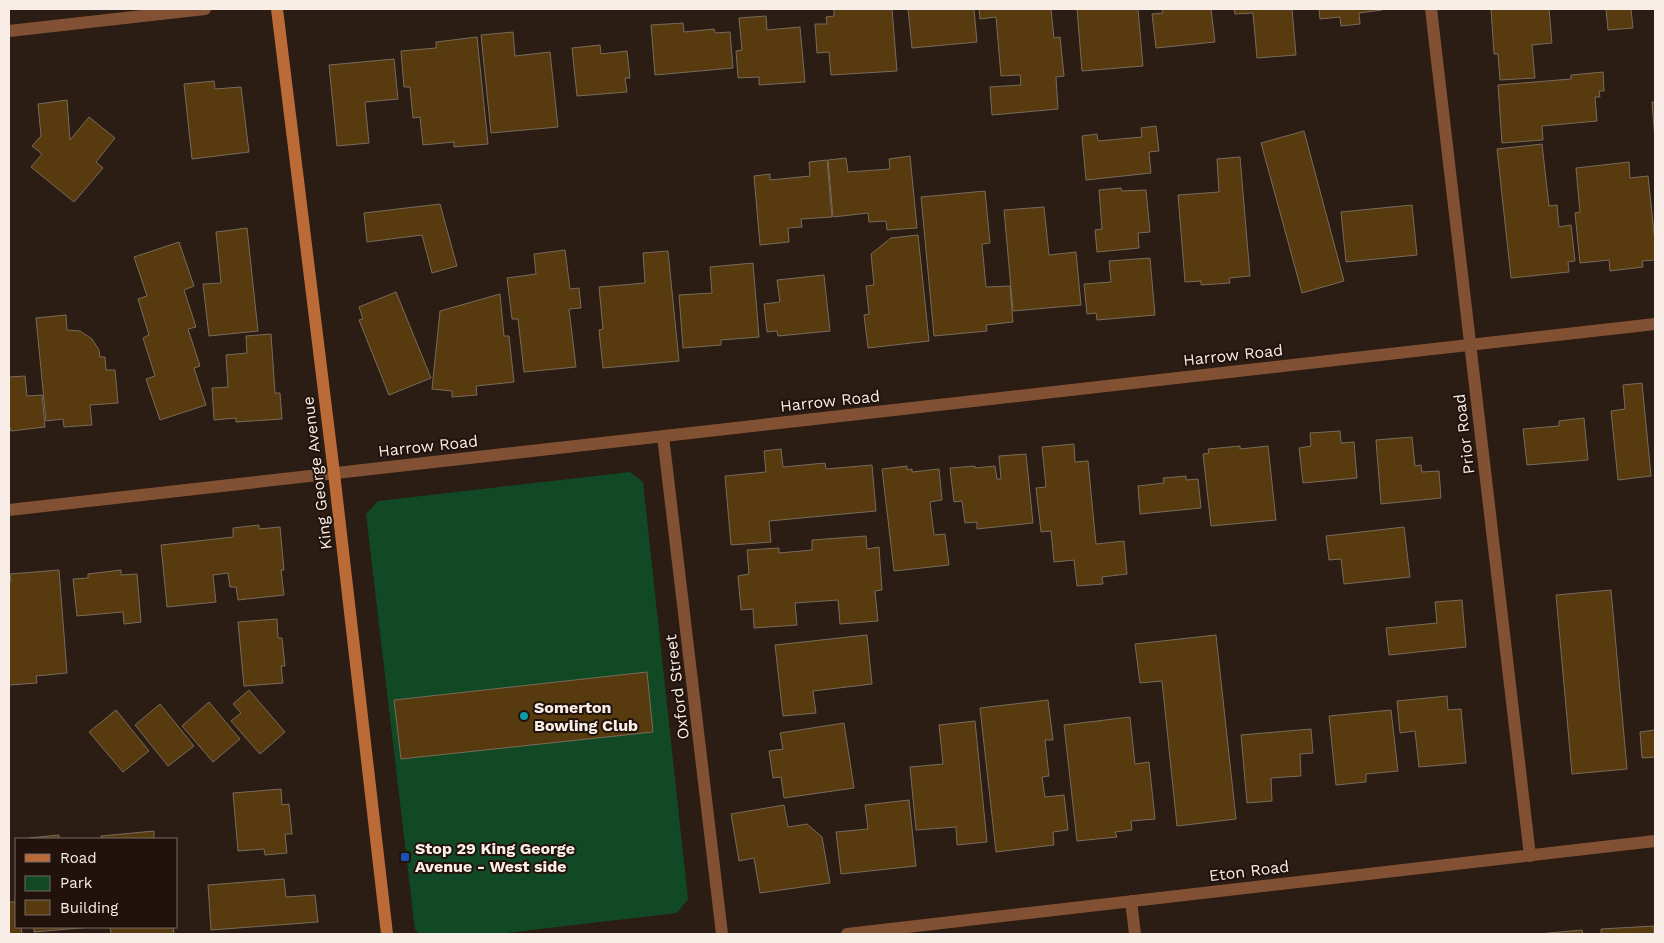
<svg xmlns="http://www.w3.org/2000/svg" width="1664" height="943" viewBox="0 0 1664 943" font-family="'Work Sans',sans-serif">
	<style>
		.green { fill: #114924 }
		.building { fill: #573b0f; stroke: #786b5c }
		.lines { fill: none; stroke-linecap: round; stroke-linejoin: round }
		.street { stroke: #825133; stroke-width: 12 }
		.secondary { stroke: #ba6b38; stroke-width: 12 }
		.culture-dot { fill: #0f9aa8; stroke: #21130c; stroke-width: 2 }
		.transit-dot { fill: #1a4fb4; stroke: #21130c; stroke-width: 2 }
		.labels { text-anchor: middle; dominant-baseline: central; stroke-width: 4; stroke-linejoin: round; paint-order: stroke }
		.street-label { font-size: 16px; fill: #f8ede7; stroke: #21130c }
		.poi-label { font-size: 16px; font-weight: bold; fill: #f8ede7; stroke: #21130c; text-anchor: start }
	</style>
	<rect width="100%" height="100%" fill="#2b1c14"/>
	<path class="green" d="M630,472L643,482L688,899L677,913L498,934H420L415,930L366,514L378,501Z"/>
	<path class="building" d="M834,9H892L897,71L831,75L829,52L817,53L815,24H827L826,17L834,16Z
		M908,9H974L977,42L912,48Z
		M979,9H1051L1054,38L1060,37L1064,76L1056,77L1058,109L992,115L990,87L1021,85L1020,75L1001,76L996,17L980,19Z
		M1077,9H1138L1143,66L1082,71Z
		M1162,9H1211L1215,42L1156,48L1152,14L1163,13Z
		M1234,9H1292L1296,55L1257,58L1253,13L1235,14Z
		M1319,9H1382V10L1359,13L1360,24L1341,26L1340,17L1320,19Z
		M1491,9H1549L1552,43L1532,45L1535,78L1500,80L1498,54H1494Z
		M1606,9H1631L1633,28L1608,30Z
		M766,16L767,30L800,27L805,82L759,85V77L738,78L736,51L742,50L739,18Z
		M683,23L684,32L714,29L715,33L730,32L733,68L655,75L651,25Z
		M513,32L515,56L550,52L558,127L491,133L481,35Z
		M477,37L488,144L454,147V142L423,145L420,117L413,118L410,87H404L401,51L436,48V42Z
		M600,45L601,54L627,51L630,78H625L627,92L577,96L572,48Z
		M394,59L398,99L365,102L369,143L337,146L329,65Z
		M1603,72L1604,91H1599L1600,97H1595L1597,121L1542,126L1543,140L1502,143L1498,85L1571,79V75Z
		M214,81L215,89L241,87L249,152L192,159L184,84Z
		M67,100L70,140L89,117L115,138L96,162L103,168L74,202L31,167L42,154L32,146L41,136L38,104Z
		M1652,102H1655V140Z
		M1156,126L1159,151L1149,152L1151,173L1086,180L1082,136L1097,134L1098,141L1142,137L1141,128Z
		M1304,131L1344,281L1302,293L1261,143Z
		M1542,144L1549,206L1557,205L1559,227L1571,225L1575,261L1568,262L1569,272L1511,278L1497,149Z
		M910,156L917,228L887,230L886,221L869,222L868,213L833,217L828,160L846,158L848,172L890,169L889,159Z
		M1240,157L1250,276L1229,278L1230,283L1201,285V281L1185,282L1178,195L1219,192L1217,159Z
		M827,160L832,217L801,219L802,227L788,228L789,242L760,245L754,176L770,174V180L810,176L809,162Z
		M1629,162L1630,178L1648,176L1655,242V260L1642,261L1643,267L1610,271L1609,260L1580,263L1575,213L1580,212L1576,168Z
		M1121,188L1122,191L1146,190L1150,232L1138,233L1139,248L1097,252L1095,230L1102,229L1099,190Z
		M985,191L990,243L982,244L986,287L1010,286L1013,322L986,325L987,331L934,336L921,197Z
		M440,204L457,266L432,273L422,235L367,242L364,213Z
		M1412,205L1417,255L1346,262L1341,212Z
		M1044,207L1049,255L1076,252L1081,305L1013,311L1004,210Z
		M247,228L258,331L209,336L203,284L221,283L216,232Z
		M918,235L929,341L868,348L864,315L869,314L866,286L874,285L871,254L891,238Z
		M179,242L194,286L184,290L196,327L188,329L200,366L194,368L206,405L160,420L146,379L155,376L143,338L149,335L138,299L147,296L134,257Z
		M565,250L570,289L579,288L581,308L569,309L576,367L524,372L518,319H512L507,278L536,274L534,254Z
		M668,251L679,361L603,368L599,330L603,329L599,287L645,283L643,253Z
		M1150,258L1155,315L1097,320L1096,313L1087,314L1084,284L1111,282L1109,261Z
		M753,263L759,337L721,340V345L683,348L679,295L712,293L710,267Z
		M824,275L830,331L778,336L777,331L767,332L764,304L780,302L777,280Z
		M396,292L431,378L389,395L359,320L363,319L359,307Z
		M500,294L504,336H509L514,382L476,386L477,395L452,397V391L432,389L440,311Z
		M66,315L67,330L80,331L92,339L99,350L100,357H105L106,370H115L118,403L90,405L92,425L64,427L63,419L46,421L36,318Z
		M271,334L275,393H280L282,419L236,422V418L214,420L212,388L228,387L226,355L247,353L246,336Z
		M25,376L27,396L42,395L45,427L11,431L9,425V377Z
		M1642,383L1651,476L1618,480L1611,411L1625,409L1623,385Z
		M1584,418L1588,460L1527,465L1523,429L1559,426V421Z
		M1340,431L1341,443L1354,442L1357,478L1303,483L1299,448L1311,446L1310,433Z
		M1412,437L1415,466L1421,465L1422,472L1439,471L1441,498L1381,504L1376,440Z
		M1074,444L1075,462L1088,461L1096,544L1124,541L1127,574L1102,577L1103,584L1077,586L1074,560L1054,562L1051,531L1041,532L1036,488L1046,487L1042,447Z
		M1240,446V449L1268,446L1276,520L1211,526L1203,454L1209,453L1208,449Z
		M781,449L783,467L825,463L826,469L872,465L876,511L769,521L771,542L731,545L725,476L766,472L764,451Z
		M1026,454L1033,523L977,529V522L965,523L962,501L954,502L950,468L975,466V468L995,466L997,479H1001L999,456Z
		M907,466V470L912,469V472L939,469L942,500L930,502L934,535L945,534L949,565L894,571L882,469Z
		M1186,476V480L1198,479L1201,508L1140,514L1138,486L1164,483L1163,478Z
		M259,525V529L280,527L284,570H281L284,595L238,600L236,587H230L228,573L213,575L216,602L167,607L161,545L233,537V528Z
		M1404,527L1410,577L1344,584L1341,559L1329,560L1326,536Z
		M866,536L867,549L879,547L882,590L875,591L878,621L840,624L838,600L795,603L797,625L754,628L753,609L741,610L738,576L749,574L747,550L779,548V553L812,550V540Z
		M59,570L67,673L36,676L37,683L9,685V582H11L10,574Z
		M121,570V575L137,574L141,622L124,624L123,612L77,616L73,579L88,578V574Z
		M1611,590L1627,769L1572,774L1556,595Z
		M1462,600L1466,647L1389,655L1386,628L1437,623L1435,602Z
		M277,619L278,638H282L285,666H281L283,683L244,686L238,622Z
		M867,635L872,684L813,691L816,713L783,716L775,645Z
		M1216,635L1236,819L1177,826L1162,681L1140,683L1135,644Z
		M647,672L653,732L401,759L394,700Z
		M249,690L285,732L260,754L231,721L241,713L233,704Z
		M1447,696L1448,710L1461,709L1466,763L1419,767L1415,731L1400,733L1397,701Z
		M1048,700L1053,740H1045L1049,776L1042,777L1045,797L1064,795L1068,830L1053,832L1054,845L996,852L980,708Z
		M209,702L240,739L213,762L182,726Z
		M160,704L194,746L168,766L135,725Z
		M116,710L149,751L123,772L89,732Z
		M1391,710L1398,771L1366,774V782L1336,785L1329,716Z
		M1130,717L1135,764L1149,762L1155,819L1131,821L1132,830L1115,832L1117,837L1077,841L1064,725Z
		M975,721L987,842L957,845L956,827L916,830L910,767L943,764L939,725Z
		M844,723L854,788L784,798L781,777L773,778L769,751L783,749L780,733Z
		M1311,729L1313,753L1300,754L1301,776L1271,778L1272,801L1247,803L1241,735Z
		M1655,730V757L1642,758L1640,732Z
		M281,789L282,805L289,804L292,834H285L287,853L265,855L264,849L238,851L233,793Z
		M909,800L916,866L841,874L836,832L868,829L865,805Z
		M784,805L788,827L807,824L822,837L830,883L760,893L754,858L739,861L731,814Z
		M154,831V839H102L101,836Z
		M59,835V839H29V838Z
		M284,879L286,897L315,895L318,922L211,930L208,885Z
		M9,902H16V927H21L22,934H9Z
		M1654,926V934H1601V929Z
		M34,927H92L34,932Z
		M110,927H173L174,934H111Z
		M1582,930L1583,934H1538Z"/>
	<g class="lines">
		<path class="street" d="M1431,9L1530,856
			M9,31L205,9
			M663,436L722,934
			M9,510L1655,324
			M1131,901L1135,934
			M847,934L1655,841"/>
		<path class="secondary" d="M277,9L334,473L387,934"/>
	</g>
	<circle class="culture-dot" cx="524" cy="716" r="5"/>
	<rect class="transit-dot" x="400" y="852" width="10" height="10" rx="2.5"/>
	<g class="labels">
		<g class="street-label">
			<text transform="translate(1233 355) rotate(-6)">Harrow Road</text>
			<text transform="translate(830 401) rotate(-6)">Harrow Road</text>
			<text transform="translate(1464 434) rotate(-97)">Prior Road</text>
			<text transform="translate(428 446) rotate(-6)">Harrow Road</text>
			<text transform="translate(317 473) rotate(-97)">King George Avenue</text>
			<text transform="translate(677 687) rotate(-97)">Oxford Street</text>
			<text transform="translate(1249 871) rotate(-7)">Eton Road</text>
		</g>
		<g class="poi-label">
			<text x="534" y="707">Somerton<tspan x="534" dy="18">Bowling Club</tspan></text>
			<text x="415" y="848">Stop 29 King George<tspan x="415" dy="18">Avenue - West side</tspan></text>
		</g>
	</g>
	<rect width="1664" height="943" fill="none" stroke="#f8ede7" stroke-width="20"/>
	<rect x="15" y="838" width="162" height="90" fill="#21130c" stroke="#776a64"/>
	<rect x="25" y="854" width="25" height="8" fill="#ba6b38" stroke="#776a64"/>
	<text x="60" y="863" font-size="15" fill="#f8ede7">Road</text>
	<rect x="25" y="876" width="25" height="15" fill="#114924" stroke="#776a64"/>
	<text x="60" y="888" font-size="15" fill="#f8ede7">Park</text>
	<rect x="25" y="900" width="25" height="15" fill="#573b0f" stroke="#776a64"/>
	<text x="60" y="913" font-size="15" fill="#f8ede7">Building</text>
</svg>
